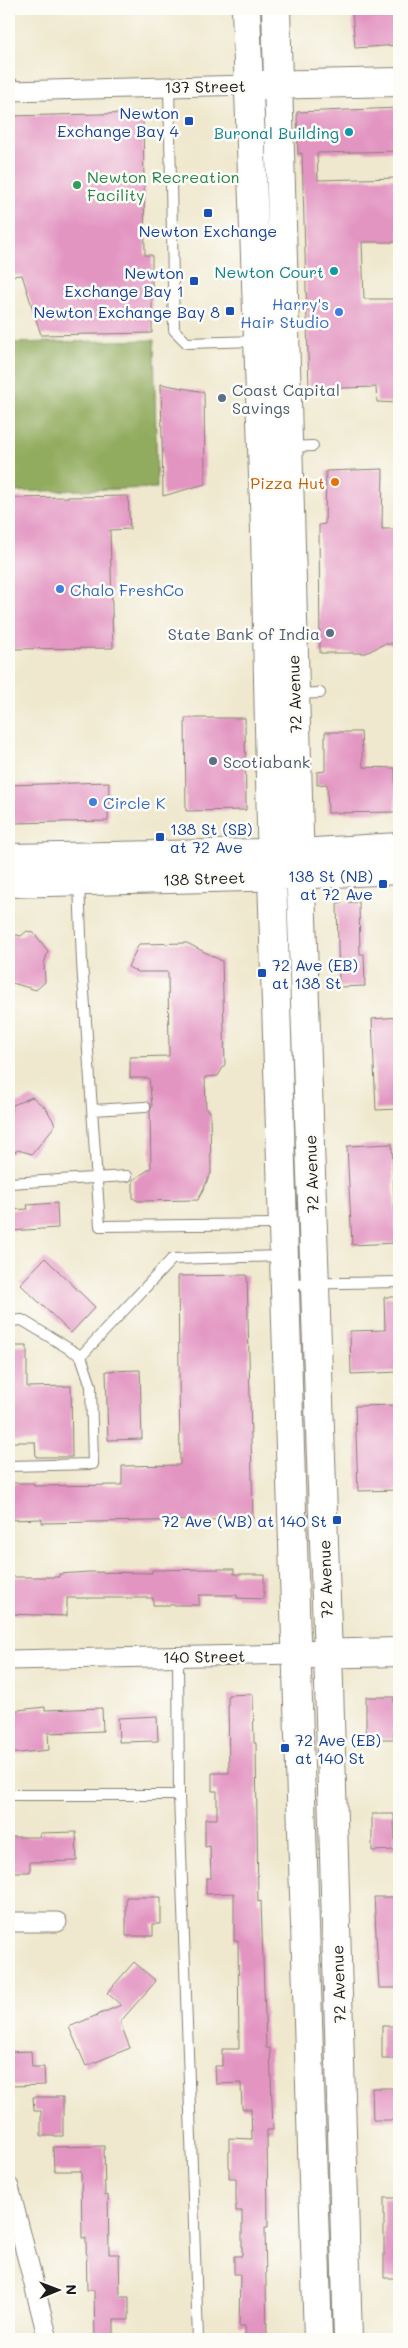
<svg xmlns="http://www.w3.org/2000/svg" width="408" height="2348" viewBox="0 0 408 2348" font-family="Mali,sans-serif">
	<style>
		.forest { fill: #92ac5e; stroke: #57643d }
		.building { fill: #e395c2 }
		.lines { fill: none; stroke-linecap: round; stroke-linejoin: round }
		.lane-casing { stroke: #868275; stroke-width: 12 }
		.street-casing { stroke: #868275; stroke-width: 21 }
		.secondary-casing { stroke: #868275; stroke-width: 30 }
		.lane { stroke: #fff; stroke-width: 10 }
		.street { stroke: #fff; stroke-width: 19 }
		.secondary { stroke: #fff; stroke-width: 28 }
		.transit-dot { fill: #1a4fb4; stroke: #fdfcf7; stroke-width: 2 }
		.culture-dot { fill: #0f9aa8; stroke: #fdfcf7; stroke-width: 2 }
		.leisure-dot { fill: #2e9e5b; stroke: #fdfcf7; stroke-width: 2 }
		.shop-dot { fill: #3f7fe0; stroke: #fdfcf7; stroke-width: 2 }
		.service-dot { fill: #5c6f8a; stroke: #fdfcf7; stroke-width: 2 }
		.food-dot { fill: #e8710a; stroke: #fdfcf7; stroke-width: 2 }
		.labels { text-anchor: middle; dominant-baseline: central; stroke-width: 5; stroke-linejoin: round; paint-order: stroke }
		.street-label { font-size: 16px; fill: #1c1c1c; stroke: #fdfcf7 }
		.transit-label { font-size: 16px; fill: #164399; stroke: #fdfcf7; text-anchor: end }
		.culture-label { font-size: 16px; fill: #0d838f; stroke: #fdfcf7; text-anchor: end }
		.leisure-label { font-size: 16px; fill: #27864d; stroke: #fdfcf7; text-anchor: start }
		.shop-label { font-size: 16px; fill: #366cbe; stroke: #fdfcf7; text-anchor: start }
		.service-label { font-size: 16px; fill: #4e5e75; stroke: #fdfcf7; text-anchor: start }
		.food-label { font-size: 16px; fill: #c56008; stroke: #fdfcf7; text-anchor: end }
	</style>
	<rect width="100%" height="100%" fill="#fdfcf7"/>
	<filter id="ink" filterUnits="userSpaceOnUse"><feTurbulence type="fractalNoise" baseFrequency=".02" numOctaves="2"/><feDisplacementMap in="SourceGraphic" scale="10" xChannelSelector="R" yChannelSelector="G"/><feConvolveMatrix kernelMatrix="1 2 1 2 8 2 1 2 1" color-interpolation-filters="sRGB"/></filter>
	<filter id="wash" filterUnits="userSpaceOnUse"><feTurbulence type="fractalNoise" baseFrequency=".0096" numOctaves="4" result="noise"/><feDisplacementMap in="SourceGraphic" scale="20" xChannelSelector="R" yChannelSelector="G"/><feGaussianBlur stdDeviation="1.12" result="paint"/><feColorMatrix in="noise" values="0 0 0 0 0 0 0 0 0 0 0 0 0 0 0 0 0 1.4 0 .05"/><feComposite in="paint" operator="in"/></filter>
	<g filter="url(#wash)">
		<rect width="100%" height="100%" fill="#efe8ce"/>
		<path class="forest" d="M154,340L157,488L9,492V343Z"/>
		<g id="blocks">
			<path class="building" d="M352,9H399V45L355,48Z
				M399,108V151L317,153L318,180L399,178V242H362L364,299H399V403L377,402L376,387L309,389L302,153L298,154L297,112Z
				M143,113L145,255H152V333L41,335L22,275L9,276V116Z
				M161,384L204,392L205,484L163,496Z
				M383,469L382,529H399V644H384L366,653H320L319,525L325,524L326,471Z
				M128,496L130,529L110,530L113,648L9,649V498Z
				M185,718H245L246,810L186,811Z
				M325,732H361L363,767L395,768L396,812L328,813L327,784L317,785V772L325,771Z
				M109,782L108,821L13,823L9,819V785Z
				M359,902L360,954H364L365,986L339,987L337,903Z
				M27,931L34,933L48,951L44,964L45,982L36,990L9,982V933L21,936Z
				M187,943L222,961L225,1064L218,1076L205,1077L206,1109L210,1111L211,1173L198,1200L138,1201L133,1198V1180L151,1168L150,1111L152,1106L149,1078H130V1057L169,1056L168,972H138L128,967L139,944Z
				M399,1017V1109L376,1110L372,1019Z
				M32,1097L46,1108L55,1124L53,1128L32,1154L18,1150L9,1155V1118L13,1105Z
				M392,1144L396,1243L352,1245L347,1146Z
				M57,1203L58,1228L9,1231V1210L28,1209L27,1205Z
				M45,1258L95,1307L71,1333L20,1284Z
				M247,1275L253,1519L42,1523V1519L9,1520V1483H33L34,1486L122,1485V1466L180,1465L178,1276Z
				M384,1297H399V1372L351,1374L350,1331L385,1330Z
				M9,1346H27V1387L71,1386L72,1457H36L35,1442H9Z
				M140,1370L142,1439L108,1440L106,1371Z
				M399,1405V1490L358,1491L355,1406Z
				M215,1569H234V1574H264V1599L237,1598V1595H199V1605H153V1598H67V1616L9,1614V1577H59V1574L89,1572L152,1573V1570Z
				M253,1694L254,1743H256L258,1902L261,1901L266,2048H270L273,2130H267L268,2227H265L267,2339H245V2326H239L240,2274H234V2256H242V2211H236V2178H229V2138L252,2139L251,2109H242L241,2083L216,2084L215,2066H222V2049H239L238,1941H234V1893L206,1894V1878H211L210,1846L205,1847V1819H217V1791H212V1773H229L228,1695Z
				M366,1697H394V1739H366Z
				M45,1707V1710L102,1708L103,1731L48,1733L49,1750L9,1754V1711Z
				M157,1716L158,1741L119,1742L118,1718Z
				M372,1814H394L395,1850L372,1851Z
				M76,1832L77,1861L30,1862V1872H9V1837H40V1833Z
				M126,1897H161V1924H153V1936H126Z
				M374,1897H399V1988H379Z
				M134,1962L156,1981L120,2022L130,2048L86,2066L69,2027L121,2005L107,1993Z
				M382,2026H399V2059H382Z
				M31,2051L32,2067H44L45,2085L10,2086L9,2052Z
				M372,2088H399V2120H373Z
				M33,2097H63V2136H41V2111H34Z
				M104,2146L105,2196L108,2195L109,2254H119L120,2297H129V2320H114V2338L95,2339L94,2290H87L86,2238H82L81,2171H54L53,2147Z
				M384,2198H399V2278H384Z"/>
		</g>
	</g>
	<g filter="url(#ink)">
		<use href="#blocks" fill-opacity="0" stroke="#868275" stroke-width="1"/>
		<g class="lines">
			<defs>
				<path id="lane" d="M169,86L174,330L187,343L258,341
					M289,447L313,446
					M295,694L320,693
					M79,882L82,963L100,1226L281,1224
					M93,1110L145,1107
					M9,1183L127,1176
					M285,1284L399,1282
					M9,1321L22,1320L81,1356
					M9,1466L93,1464L91,1386L81,1356L172,1259L283,1256
					M178,1657L179,1795L198,2339
					M9,1795H179"/>
				<path id="street" d="M9,86L10,91L249,85
					M9,1660L296,1654
					M9,1922H57
					M9,2187L48,2339"/>
				<path id="secondary" d="M246,9L265,530L272,876L318,2339
					M276,9L299,833L329,1684L348,2339
					M261,85L399,82
					M9,858L315,852L399,847
					M9,883L249,877L399,870
					M310,1654L399,1652"/>
			</defs>
			<use href="#lane" class="lane-casing"/>
			<use href="#street" class="street-casing"/>
			<use href="#secondary" class="secondary-casing"/>
			<use href="#lane" class="lane"/>
			<use href="#street" class="street"/>
			<use href="#secondary" class="secondary"/>
		</g>
	</g>
	<g class="transit-dot">
		<rect x="184" y="116" width="10" height="10" rx="2.5"/>
		<rect x="203" y="208" width="10" height="10" rx="2.5"/>
		<rect x="189" y="276" width="10" height="10" rx="2.5"/>
		<rect x="225" y="306" width="10" height="10" rx="2.5"/>
		<rect x="155" y="832" width="10" height="10" rx="2.5"/>
		<rect x="378" y="879" width="10" height="10" rx="2.5"/>
		<rect x="257" y="968" width="10" height="10" rx="2.5"/>
		<rect x="332" y="1515" width="10" height="10" rx="2.5"/>
		<rect x="280" y="1743" width="10" height="10" rx="2.5"/>
	</g>
	<g class="culture-dot">
		<circle cx="349" cy="132" r="5"/>
		<circle cx="334" cy="271" r="5"/>
	</g>
	<circle class="leisure-dot" cx="77" cy="185" r="5"/>
	<g class="shop-dot">
		<circle cx="339" cy="312" r="5"/>
		<circle cx="60" cy="589" r="5"/>
		<circle cx="93" cy="802" r="5"/>
	</g>
	<g class="service-dot">
		<circle cx="222" cy="398" r="5"/>
		<circle cx="330" cy="633" r="5"/>
		<circle cx="213" cy="761" r="5"/>
	</g>
	<circle class="food-dot" cx="335" cy="482" r="5"/>
	<g class="labels">
		<g class="street-label">
			<text transform="translate(205 86) rotate(-1)">137 Street</text>
			<text transform="translate(294 694) rotate(-92)">72 Avenue</text>
			<text transform="translate(204 878) rotate(-2)">138 Street</text>
			<text transform="translate(311 1174) rotate(-92)">72 Avenue</text>
			<text transform="translate(325 1579) rotate(-92)">72 Avenue</text>
			<text transform="translate(204 1656) rotate(-1)">140 Street</text>
			<text transform="translate(338 1984) rotate(-92)">72 Avenue</text>
		</g>
		<g class="transit-label">
			<text x="179" y="112">Newton<tspan x="179" dy="18">Exchange Bay 4</tspan></text>
			<text x="208" y="230" text-anchor="middle">Newton Exchange</text>
			<text x="184" y="272">Newton<tspan x="184" dy="18">Exchange Bay 1</tspan></text>
			<text x="220" y="311">Newton Exchange Bay 8</text>
			<text x="170" y="828" text-anchor="start">138 St (SB)<tspan x="170" dy="18">at 72 Ave</tspan></text>
			<text x="373" y="875">138 St (NB)<tspan x="373" dy="18">at 72 Ave</tspan></text>
			<text x="272" y="964" text-anchor="start">72 Ave (EB)<tspan x="272" dy="18">at 138 St</tspan></text>
			<text x="327" y="1520">72 Ave (WB) at 140 St</text>
			<text x="295" y="1739" text-anchor="start">72 Ave (EB)<tspan x="295" dy="18">at 140 St</tspan></text>
		</g>
		<g class="culture-label">
			<text x="339" y="132">Buronal Building</text>
			<text x="324" y="271">Newton Court</text>
		</g>
		<g class="leisure-label">
			<text x="87" y="176">Newton Recreation<tspan x="87" dy="18">Facility</tspan></text>
		</g>
		<g class="shop-label">
			<text x="329" y="303" text-anchor="end">Harry's<tspan x="329" dy="18">Hair Studio</tspan></text>
			<text x="70" y="589">Chalo FreshCo</text>
			<text x="103" y="802">Circle K</text>
		</g>
		<g class="service-label">
			<text x="232" y="389">Coast Capital<tspan x="232" dy="18">Savings</tspan></text>
			<text x="320" y="633" text-anchor="end">State Bank of India</text>
			<text x="223" y="761">Scotiabank</text>
		</g>
		<g class="food-label">
			<text x="325" y="482">Pizza Hut</text>
		</g>
	</g>
	<rect width="408" height="2348" fill="none" stroke="#fdfcf7" stroke-width="30"/>
	<g transform="translate(58 2290) rotate(89)" stroke="#fdfcf7" stroke-width="4" paint-order="stroke">
	<path d="M0-4L9 19L0 12L-9 19Z" fill="#1c1c1c"/>
	<text y="-8" font-size="14" font-weight="bold" text-anchor="middle" fill="#1c1c1c">N</text>
	</g>
</svg>
